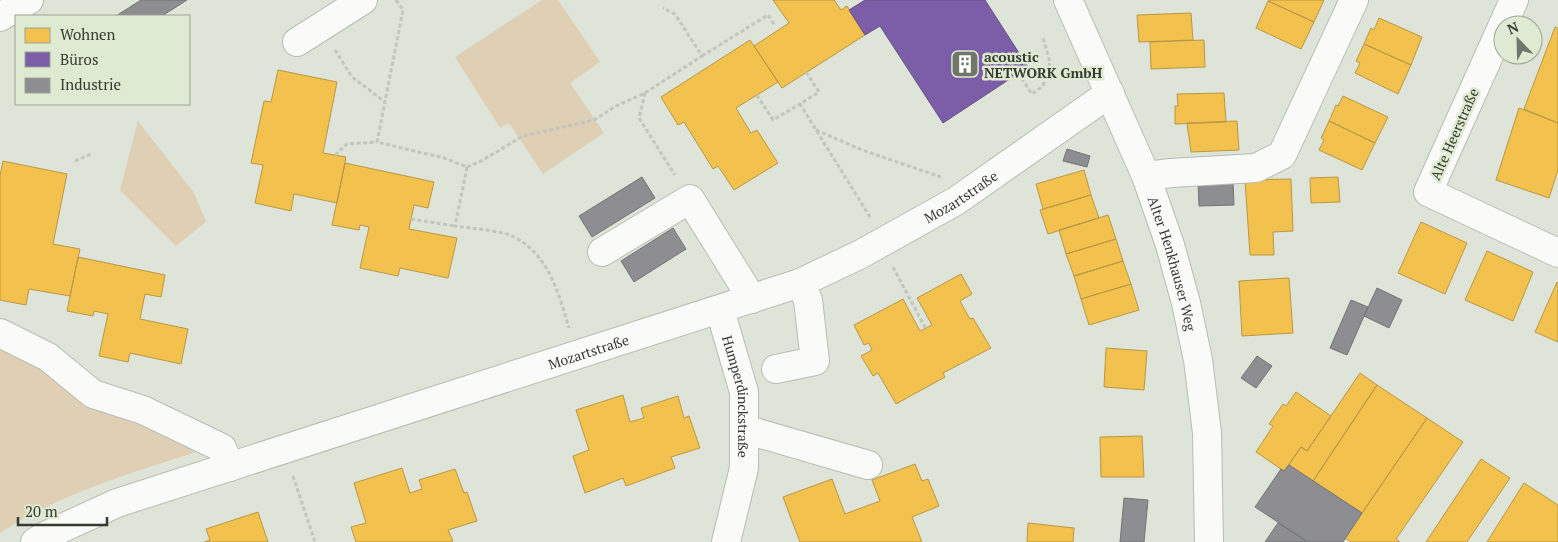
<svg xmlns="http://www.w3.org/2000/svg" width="1558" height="542" viewBox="0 0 1558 542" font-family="'PT Serif',serif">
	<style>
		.green { fill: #dfcfb4 }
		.homes { fill: #f2c14e; stroke: #ba9845 }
		.offices { fill: #7b5ea7; stroke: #665384 }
		.industry { fill: #8d8d92; stroke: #737475 }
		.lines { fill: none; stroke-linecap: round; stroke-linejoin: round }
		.minor-casing { stroke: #b8bdb3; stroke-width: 30 }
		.path { stroke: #c3c5c0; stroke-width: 3; stroke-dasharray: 4 2.5; stroke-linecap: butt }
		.minor { stroke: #fafbf9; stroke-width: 28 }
		.labels { text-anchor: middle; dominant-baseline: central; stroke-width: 5; stroke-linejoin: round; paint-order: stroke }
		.poi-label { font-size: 14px; font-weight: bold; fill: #363a31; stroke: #dfead2; text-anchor: start }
		.street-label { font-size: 14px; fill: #363a31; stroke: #dfead2 }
	</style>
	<rect width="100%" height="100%" fill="#dee4d8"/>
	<path class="green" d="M542,0H558L600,62L570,83L604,133L543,174L509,123L500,128L455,57Z
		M138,121L194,193L206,222L176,246L120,190Z
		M0,344L205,449C135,472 62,492 0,533Z"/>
	<path class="homes" d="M773,0H834L841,10L847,6L865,35L782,88L754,46L789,23Z
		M1269,0H1324L1314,22L1268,1Z
		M1268,1L1314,22L1301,49L1256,28Z
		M1191,13L1193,40L1139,42L1137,15Z
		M1379,18L1422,37L1411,65L1364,44L1371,28L1374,30Z
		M1555,27L1558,28V123L1524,109Z
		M750,40L778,82L736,108L751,133L757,130L778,163L734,190L718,166L713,169L684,122L678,125L661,97Z
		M1204,40L1205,67L1151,69L1150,42Z
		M1364,44L1411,65L1398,94L1355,73L1360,63L1356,61Z
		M278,70L337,82L323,153L346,157L337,203L294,194L291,211L255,203L263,165L251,163L264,101L271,102Z
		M1224,93L1226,122L1175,124V106H1178L1177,94Z
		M1343,96L1388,117L1375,143L1329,121L1336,105L1338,106Z
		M1519,108L1558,123V170L1549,198L1496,180Z
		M1237,121L1239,150L1191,152L1187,123Z
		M1329,121L1375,143L1362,170L1319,150L1324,140L1321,138Z
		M3,161L67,174L53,244L80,249L70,296L29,289L26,305L0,300V176Z
		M345,163L434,182L428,208L414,205L409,229L457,238L448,278L400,268L398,276L360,268L369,227L360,225L359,230L332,225Z
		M1084,170L1091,195L1043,209L1036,184Z
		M1338,177L1340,202L1311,203L1310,178Z
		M1291,179L1293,231L1273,232L1274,255H1250L1245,180Z
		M1091,195L1099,218L1048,234L1040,210Z
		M1108,215L1116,239L1066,254L1059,230Z
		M1421,222L1467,243L1445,294L1398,273Z
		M1116,239L1123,261L1074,276L1066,254Z
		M1487,251L1533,272L1513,321L1465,300Z
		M78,257L165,275L161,297L145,294L140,319L188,329L181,364L130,353L128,362L99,356L108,314L94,311L93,316L67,311Z
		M1123,261L1131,284L1081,299L1074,276Z
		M961,274L972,294L960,301L970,319L973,318L991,348L943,373L945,377L896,404L878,373L873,376L861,356L872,350L869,343L864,345L854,325L903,299L920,331L932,325L917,298Z
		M1289,278L1293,333L1242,336L1239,281Z
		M1557,282L1558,283V342L1535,332Z
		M1131,284L1139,310L1089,325L1081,299Z
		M1106,348L1147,351L1144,390L1104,387Z
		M1360,373L1377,385L1313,481L1289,465L1301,447L1307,451Z
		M1377,385L1427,418L1362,513L1313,481Z
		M1296,392L1331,416L1307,451L1301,447L1284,471L1256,452L1273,426L1269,424L1283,404L1286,406Z
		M623,395L630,422L644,418L641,408L678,396L684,418L689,416L700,448L671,457L675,468L626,486L623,478L585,493L573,456L589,450L576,410Z
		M1427,418L1463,442L1396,539L1400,542H1351L1345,538Z
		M1142,436L1144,477H1101L1100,437Z
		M1481,459L1510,478L1467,542H1426Z
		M915,464L922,481L928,479L939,506L912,517L922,542H800L783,497L832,479L845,514L880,501L872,480Z
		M402,468L410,493L422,489L419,480L455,469L464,493L467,492L477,521L448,530L453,541L449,542H356L351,527L366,523L354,483Z
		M1524,483L1558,505V542H1487Z
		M258,512L268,542H204L210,540L206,529Z
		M1028,523L1074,528L1073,542H1027Z"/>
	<path class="offices" d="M865,0H985L1028,67L943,123L880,26L865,35L849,10Z"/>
	<path class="industry" d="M141,0H187L162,16H116Z
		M1067,149L1090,156L1087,167L1063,161Z
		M642,177L655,198L592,237L579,216Z
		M1233,181L1234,205L1199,206L1198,182Z
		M673,228L686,249L634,282L621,261Z
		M1377,288L1402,300L1389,328L1364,316Z
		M1351,300L1368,307L1347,355L1330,348Z
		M1257,356L1272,366L1256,388L1241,378Z
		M1289,465L1362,513L1343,542H1308L1255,507L1281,469L1284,471Z
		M1124,498L1148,500L1144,542H1120Z
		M1278,523L1308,542H1265Z"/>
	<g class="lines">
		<defs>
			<g id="minor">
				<path id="s1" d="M1068,0L1146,176L1170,245L1186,303L1198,360L1207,433L1209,542"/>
				<path d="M1514,0L1428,192L1558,253"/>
				<path d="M0,17L29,0"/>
				<path d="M297,42L363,0"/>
				<path d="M1146,176L1171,173L1256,168L1282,155L1354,0"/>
				<path d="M602,252L690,199L752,299"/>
				<path id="s2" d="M720,310L744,392V468L726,542"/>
				<path d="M0,333L48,357L93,394L143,410L222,448L230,467"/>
				<path d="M776,369L815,361L808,300L800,283"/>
				<path d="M744,429L868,465"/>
				<path id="s3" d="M35,542L45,536L117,503L800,283L861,254L956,201L1110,93"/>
			</g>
		</defs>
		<use href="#minor" class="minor-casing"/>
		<path class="path" d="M396,0L403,10L377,142L444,158L467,167L455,226C469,228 502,231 512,236C549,254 558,292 569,328
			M335,50L352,77L384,101
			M702,56L768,15L775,26
			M806,72L819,92L800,104L870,217
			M1018,73L1032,94L1043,86L1050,62L1043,38
			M645,93L639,118L675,175
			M757,95L773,120L800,104
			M816,130L862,150L941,177
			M335,155L347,144L377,142
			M75,161L91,154
			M467,167L483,160L523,136L594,120L616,106L645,93L702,56L675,14L663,8
			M411,219L455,226
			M893,267L926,329
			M293,476L315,542"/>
		<use href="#minor" class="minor"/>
	</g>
	<defs>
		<symbol id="building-square" viewBox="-11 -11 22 22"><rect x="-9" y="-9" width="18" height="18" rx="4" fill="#71766b" stroke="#dfead2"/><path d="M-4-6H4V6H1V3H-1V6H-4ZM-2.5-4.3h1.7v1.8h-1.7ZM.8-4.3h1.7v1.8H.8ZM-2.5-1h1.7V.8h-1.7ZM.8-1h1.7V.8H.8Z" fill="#fff"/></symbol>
	</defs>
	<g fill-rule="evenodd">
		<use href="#building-square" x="949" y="48" width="32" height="32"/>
	</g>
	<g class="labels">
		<g class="poi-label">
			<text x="984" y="56">acoustic<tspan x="984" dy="16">NETWORK GmbH</tspan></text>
		</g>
		<g class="street-label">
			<text transform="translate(1454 134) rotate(-66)">Alte Heerstraße</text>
			<text stroke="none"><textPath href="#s3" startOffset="991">Mozartstraße</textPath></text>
			<text stroke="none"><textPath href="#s1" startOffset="284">Alter Henkhauser Weg</textPath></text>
			<text stroke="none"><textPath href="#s3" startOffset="586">Mozartstraße</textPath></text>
			<text stroke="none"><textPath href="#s2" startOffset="89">Humperdinckstraße</textPath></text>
		</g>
	</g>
	<rect x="15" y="15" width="175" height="90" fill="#dfead2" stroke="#9ba492"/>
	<rect x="25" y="28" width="25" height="15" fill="#f2c14e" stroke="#9ba492"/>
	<text x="60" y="40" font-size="15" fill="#363a31">Wohnen</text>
	<rect x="25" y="52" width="25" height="15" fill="#7b5ea7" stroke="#9ba492"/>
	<text x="60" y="65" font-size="15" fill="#363a31">Büros</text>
	<rect x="25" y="78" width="25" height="15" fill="#8d8d92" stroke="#9ba492"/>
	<text x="60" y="90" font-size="15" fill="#363a31">Industrie</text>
	<g transform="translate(1518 40) rotate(337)"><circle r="24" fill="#dfead2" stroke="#9ba492"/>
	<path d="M0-4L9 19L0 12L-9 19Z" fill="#71766b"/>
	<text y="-8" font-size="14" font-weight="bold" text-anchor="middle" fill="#363a31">N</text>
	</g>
	<path d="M18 517v8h89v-8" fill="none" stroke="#363a31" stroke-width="2.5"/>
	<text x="25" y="517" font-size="15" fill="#363a31" stroke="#dfead2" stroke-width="4" paint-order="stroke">20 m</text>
</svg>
